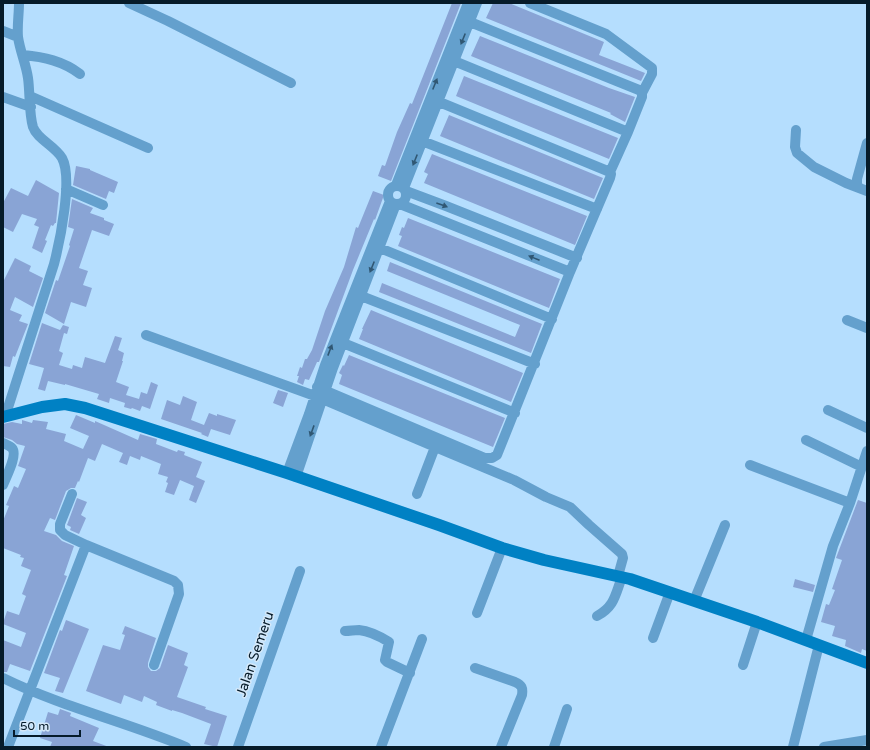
<svg xmlns="http://www.w3.org/2000/svg" width="870" height="750" viewBox="0 0 870 750" font-family="'Varela Round',sans-serif">
	<style>
		.building { fill: #89a4d5 }
		.lines { fill: none; stroke-linecap: round; stroke-linejoin: round }
		.street { stroke: #64a0cd; stroke-width: 10 }
		.secondary { stroke: #0081c4; stroke-width: 12 }
		.oneway { fill: #305773 }
		.labels { text-anchor: middle; dominant-baseline: central; stroke-width: 3; stroke-linejoin: round; paint-order: stroke }
		.street-label { font-size: 14px; fill: #061b29; stroke: #d4e8f9 }
	</style>
	<rect width="100%" height="100%" fill="#b5defe"/>
	<path class="building" d="M452,3H461L391,181L378,176L382,165L385,166L397,132L410,103L412,104Z
		M493,3H509L604,42L599,55L645,73L641,81L486,18Z
		M480,36L609,88L635,97L625,122L610,114L611,113L471,56Z
		M464,76L618,138L609,159L456,96Z
		M449,115L603,178L594,199L440,136Z
		M432,154L587,216L575,245L424,183L428,174L424,172Z
		M76,166L90,169V170L118,182L114,193L109,191L106,199L73,185Z
		M36,180L59,193L56,223H55L53,226L51,225L45,240L47,241L42,253L32,248L39,227L34,225L37,219L22,214L13,232L3,227V203L11,188L28,196Z
		M373,191L384,195L375,220L374,219L353,270L319,362H317L309,380L305,379L303,385L297,382L299,376H297L300,367L302,368L305,359H307L312,350L325,311L344,267L356,227L358,228L362,218Z
		M72,199L93,208L90,213L104,218V220L114,224L109,236L92,230L79,268L88,271L83,285L92,288L86,307L71,302L64,324L45,313L56,280L58,281L70,246L69,245L74,229L68,227Z
		M408,218L560,279L549,308L398,246L402,236L399,235L402,227L404,228Z
		M15,258L31,266L29,271L43,278L33,307L15,297L10,310L22,315L19,321L28,324L15,357L13,356L10,367L3,366V282Z
		M390,262L542,324L531,353L379,292L382,283L515,337L520,325L387,271Z
		M371,310L523,373L511,402L359,339L363,329H362Z
		M42,323L60,330L63,325L69,327L67,334L64,333L59,351L63,353L59,365L72,369L73,365L82,368L85,357L105,363L115,336L122,338L118,350L124,353L122,361H123L116,382L129,387L126,395L139,399L141,392L147,394L151,382L158,385L150,409L142,406L140,411L132,408L131,409L124,407L125,403L110,398L109,403L97,399L99,394L65,384V385L48,381L45,391L38,389L44,368L29,364Z
		M349,355L505,418L493,447L339,384L342,375L339,373L343,365L344,366Z
		M278,390L288,393L283,407L273,403Z
		M183,396L197,402L191,420L204,425L209,413L217,416V414L236,420L230,435L211,429L208,437L201,434L202,433L161,419L167,400L180,405Z
		M76,415L95,423V421L138,440L140,434L157,439L156,444L177,452L178,450L185,452L184,455L202,462L196,477L205,481L196,503L189,500L194,486L180,480L174,495L165,492L168,483L166,482L168,477L158,474L161,464L141,456L140,460L130,456L127,465L119,462L123,453L102,444L95,461L88,458L79,482L78,481L75,488H71L66,491L55,520L50,518L44,531L56,535L62,541L74,546L64,575L67,576L30,671L10,664L7,672H3V640L21,647L26,633L3,624V623L7,611L19,615L26,596L22,594L31,570L21,566L24,558L20,557L21,555L3,548V521L9,506L6,505L14,486L18,488L26,469L18,466L25,446L17,444L12,440L3,437V424L12,422L22,424V420L32,423L33,420L48,422L46,429L66,434L64,441L83,449L89,436L70,428Z
		M77,498L87,502L81,515L86,518L79,534L70,530L71,527L67,525Z
		M858,500L867,503V651L862,649L861,653L845,646L846,640L832,636L835,626L821,622L826,604L829,605L835,590L832,589L842,560L836,558Z
		M795,579L815,585L813,592L793,587Z
		M66,620L89,629L63,693L55,691L60,678L44,673L60,630L62,631Z
		M125,626L156,638L148,663V667L151,671H156L160,668L168,645L188,653L184,665L188,667L177,697L206,707L205,709L227,716L217,747L204,744L211,724L182,713L172,710V711L156,705L157,702L144,696L142,702L124,695L121,704L86,691L103,645L120,650L125,635L122,634Z
		M60,709L71,713L70,716L99,728L93,741L109,747H50L52,742L40,738L48,712L58,715Z"/>
	<g class="lines">
		<path class="street" d="M129,3L168,21L291,83
			M530,3L606,34L648,65L652,68V74L642,93
			M470,22L639,90L642,93V97L628,132
			M3,31L18,37
			M23,55C44,57 63,61 80,74
			M30,96L148,148
			M3,97L31,107
			M432,99L610,172
			M796,130L795,147L797,153L814,167L846,183L867,191
			M422,141L597,209
			M396,185L468,3
			M388 195a9 9 0 1 1 18 0a9 9 0 1 1-18 0Z
			M858,187L857,183V179L867,143
			M404,188L477,3
			M66,189L103,205
			M406,191L446,206L577,258
			M400,204L570,272
			M380,248L552,319
			M356,294L535,364
			M847,320L867,328
			M146,335L315,396L435,447L514,480L546,497L570,507L589,525L622,554L623,558L618,576
			M343,343L515,413
			M317,387L485,458H492L497,455L570,272L610,178L611,174L610,172L628,132L454,61
			M828,410L867,428
			M5,417L54,264C60,241 73,178 62,158C55,146 37,139 33,127C29,114 30,92 28,78C26,64 20,51 18,37C17,26 19,14 19,3
			M806,440L862,467
			M3,443C5,444 10,446 12,448C18,455 6,477 3,485
			M750,465L850,503
			M287,473L309,414L325,365L390,201
			M296,477L333,368L396,204
			M72,494L60,524V530L65,535L86,545
			M417,494L435,447
			M694,601L725,525
			M477,613L502,548
			M597,616C615,606 615,595 622,577
			M345,631C350,631 354,630 359,630C369,631 381,637 389,642L385,660L387,662L410,673
			M653,638L670,592
			M806,640L833,546L850,503L867,451
			M743,665L757,622
			M475,668L515,682C522,685 523,688 522,695L501,747
			M3,678C62,707 126,722 186,747
			M8,747L86,545L174,581L178,585L179,594L154,665
			M238,747L300,571
			M381,747L422,639
			M554,747L567,709
			M793,747L819,645
			M824,747L867,740"/>
		<path class="secondary" d="M3,417L42,407L65,404L85,408L287,473L439,525L502,548L544,560L630,579L757,622L867,663"/>
	</g>
	<defs><path id="oneway-solid" d="M-6-.8H1V-3.2L6.5 0L1 3.2V.8H-6Z"/></defs>
	<g class="oneway">
		<use href="#oneway-solid" transform="translate(463 39) rotate(112)"/>
		<use href="#oneway-solid" transform="translate(435 84) rotate(-68)"/>
		<use href="#oneway-solid" transform="translate(415 160) rotate(112)"/>
		<use href="#oneway-solid" transform="translate(442 205) rotate(20)"/>
		<use href="#oneway-solid" transform="translate(534 258) rotate(-158)"/>
		<use href="#oneway-solid" transform="translate(372 267) rotate(112)"/>
		<use href="#oneway-solid" transform="translate(330 350) rotate(-69)"/>
		<use href="#oneway-solid" transform="translate(312 431) rotate(110)"/>
	</g>
	<g class="labels">
		<g class="street-label">
			<text transform="translate(255 654) rotate(-71)">Jalan Semeru</text>
		</g>
	</g>
	<rect width="870" height="750" fill="none" stroke="#061b29" stroke-width="8"/>
	<path d="M14 730v6h66v-6" fill="none" stroke="#061b29" stroke-width="2"/>
	<text x="20" y="730" font-size="12" fill="#061b29" stroke="#d4e8f9" stroke-width="3" paint-order="stroke">50 m</text>
</svg>
